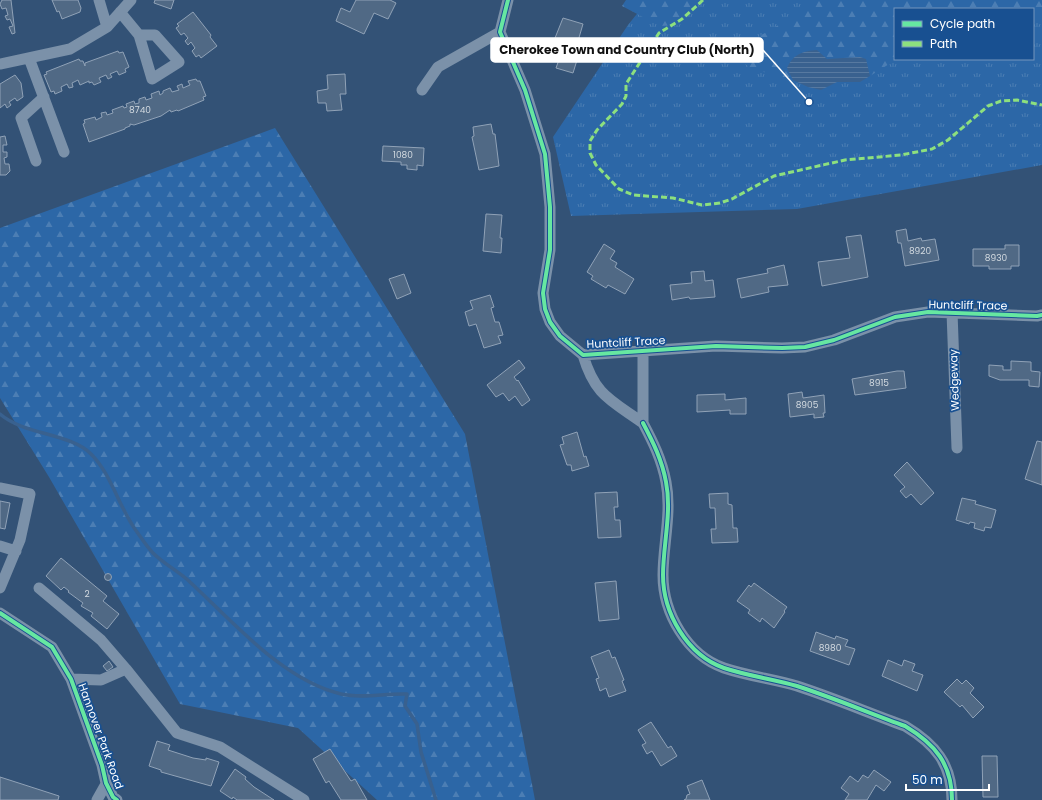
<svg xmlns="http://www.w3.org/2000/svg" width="1042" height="800" viewBox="0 0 1042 800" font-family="Poppins,sans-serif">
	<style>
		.grass { fill: url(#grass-tufts); fill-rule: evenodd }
		.forest { fill: url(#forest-firs) }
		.water { fill: url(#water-rules) }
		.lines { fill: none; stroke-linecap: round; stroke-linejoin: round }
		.stream { stroke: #39618f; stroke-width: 3.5 }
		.building { fill: #506985; stroke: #90a2b7 }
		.minor { stroke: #7b91a9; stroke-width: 11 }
		.quiet { stroke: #8de07e; stroke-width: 3; stroke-dasharray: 6 3; stroke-linecap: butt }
		.cycleway-casing { stroke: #185091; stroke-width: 6 }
		.cycleway { stroke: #66e7a1; stroke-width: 4 }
		.labels { text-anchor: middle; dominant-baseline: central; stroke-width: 3.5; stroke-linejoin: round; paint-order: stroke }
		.number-label { font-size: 9px; fill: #d3dae0 }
		.street-label { font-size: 11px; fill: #fff; stroke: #185091 }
		.leader { fill: none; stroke: #fff; stroke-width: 1.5 }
		.callout-dot { fill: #fff; stroke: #185091; stroke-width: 1.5 }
		.callout { fill: #fff; stroke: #fff; stroke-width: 1.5 }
		.callout-label { font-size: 12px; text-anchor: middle; font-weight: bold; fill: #111 }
	</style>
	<defs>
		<pattern id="grass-tufts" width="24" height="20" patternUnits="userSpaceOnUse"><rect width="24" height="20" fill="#2c67a7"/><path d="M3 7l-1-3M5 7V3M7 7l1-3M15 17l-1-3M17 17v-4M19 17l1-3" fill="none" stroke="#4c7eb4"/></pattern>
		<pattern id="forest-firs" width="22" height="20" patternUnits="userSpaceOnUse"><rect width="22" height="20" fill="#2c67a7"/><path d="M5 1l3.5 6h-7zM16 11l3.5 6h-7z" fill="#4c7eb4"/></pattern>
		<pattern id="water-rules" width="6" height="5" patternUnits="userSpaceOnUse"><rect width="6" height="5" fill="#39618f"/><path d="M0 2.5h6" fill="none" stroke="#5779a0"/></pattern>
	</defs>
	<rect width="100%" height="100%" fill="#335276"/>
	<path class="grass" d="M648,0H1042V165L797,209L571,216L553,137L628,25ZM895,9H1033V59H895Z"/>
	<path class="forest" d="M626,0H697L679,25L660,26L622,6Z
		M820,0H1042V9H895V59H897L870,76L866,59C850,52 805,64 787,68L793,80L749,68L735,51Z
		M275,128L465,434L535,800H377L298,728L180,704L49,477L0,398V228Z"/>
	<path class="water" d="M817,50L827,59L860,57L866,59L870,76L860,82H837L821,90L808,87L793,80L787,68C793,54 803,51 817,50Z"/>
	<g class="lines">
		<path class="stream" d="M0,414C24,435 70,433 91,454C112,475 119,508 137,532C142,539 147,547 153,553C165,565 180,572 191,583C233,622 284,681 341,694C362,699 385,693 407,694L405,706L417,724L421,752L436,800"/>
	</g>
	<path class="building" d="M2,0H11L15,33L12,34L9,27L13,26L10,19L7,20L5,16L8,15L6,8L2,9L0,4Z
		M52,0H78L81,8L80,12L62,19L59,11L57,12Z
		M155,0H174L171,9L154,3Z
		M356,0H390L396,3L388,19L374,13L364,34L336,21L341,8L350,12Z
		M193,12L211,35L210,37L217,46L201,58L199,55L196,57L192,51L195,48L191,42L188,45L185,41L188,38L184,33L181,35L176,28L179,26L177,24Z
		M563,18L583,24L578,41L576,42L582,44L573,73L556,68L560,57L553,55L555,43H553Z
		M118,51L119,53L123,52L129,67L125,69L126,72L119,75L117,71L110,74L112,77L108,79L106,75L99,78L101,82L94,85L92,82L89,83V81L80,85L78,80L72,83L73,87L69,88L67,84L61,87L62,91L55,94L54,91L51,92L44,75L47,74L46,72L79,59L80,61H83L85,66V63Z
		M345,74L346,94H340L342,110L327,111L326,103H318L317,91L328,89L327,75Z
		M15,75L21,83L23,97L17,101L15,98L9,102L11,105L7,108L5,104L0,108V84Z
		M196,79L197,81H200L206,96L203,97L204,100L178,111L177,110L171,112L170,110L161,116L134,125L130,124V126L125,128V129L89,142L83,124L85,123L84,120L95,117L96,120L102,117L101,113L106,112L107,115L113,113L112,110L123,106L124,108L127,107L126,104L134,101L135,104L139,103V99L145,97L146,100L152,98L151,94L159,91L160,95L163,93V91L170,88L172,92L179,90L177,86L182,84L183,88L190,85L188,81Z
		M491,124L493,134H495L499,166L479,170L472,137L474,136L473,127Z
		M5,136L7,145H3V152H7V157L4,158L5,164H9L10,171L6,175H0V137Z
		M383,146L424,148L423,166L417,165V170L407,169V165H401V162L382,161Z
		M486,214L502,215L500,238H502L501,253L483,251Z
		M906,229L908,241L921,238L922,241L935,239L939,260L905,266L901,243H898L896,231Z
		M861,235L868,277L822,286L818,262L850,258L846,237Z
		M604,244L615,251L610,259L617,263L615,267L634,279L625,294L608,285L606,288L591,279L593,276L587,272Z
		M1005,245H1019V266H1011V269H989V266H973V249H1005Z
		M784,265L788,285L768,287L769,292L741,298L737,279L768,273L767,269Z
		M704,271L705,281L713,280L715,297L690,299L689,297L672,300L670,285L692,283L691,272Z
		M404,274L411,293L397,299L389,279Z
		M490,295L494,307L491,308L495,322H499L503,335L498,336L501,343L484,348L476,324L469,326L465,312L473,309L470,301Z
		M519,360L525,368L514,377L517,381L518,380L530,400L522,406L515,396L509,401L503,393L496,397L487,385Z
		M1011,361L1031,362V371L1040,372L1039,387L1029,386V380H1000L989,376V365L1003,366V370H1011Z
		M897,371H904L906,388L855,395L852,379Z
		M802,392L803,398L824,395L825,413H823L824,417L814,418V414L790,417L788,394Z
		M725,394V400L746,398V414H730V410L697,412V395Z
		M577,432L584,457L586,456L589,466L572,471L571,465H567L560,445L564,444L562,437Z
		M1037,441L1042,442V485L1025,479Z
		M907,462L934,493L921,505L911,494L906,498L900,491L905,487L894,475Z
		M617,492L618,507H614L615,520H620L621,537L598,538L595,493Z
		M728,493V504L732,505L733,528H737L738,542L712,543L711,529H716L715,508H710L709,494Z
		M962,498L976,501L975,504L996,510L991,528L985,527L984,531L974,528L975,523L970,522L969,524L956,520Z
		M0,501L10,503L5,529L0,528Z
		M61,558L107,596L103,601L119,614L107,629L91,616L93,613L81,606L83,603L68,592L69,591L64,587L61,590L46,576Z
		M104.5 577a3.5 3.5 0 1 1 7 0a3.5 3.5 0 1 1-7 0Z
		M616,581L619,619L599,621L595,583Z
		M754,583L787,607L784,611L785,612L774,628L762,618L760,622L748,613L750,610L737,601L749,585L751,587Z
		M816,632L835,639L836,636L848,640L845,646L855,649L849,665L810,651Z
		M609,650L612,658L615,657L624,680L622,681L626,691L609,697L606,688L600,691L596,679L599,678L591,657Z
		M888,660L902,666L904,660L915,664L912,671L923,675L917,691L882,676Z
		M109,661L113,667L107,671L103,666Z
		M957,679L962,684L966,680L974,688L970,693L984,707L973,718L962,705L960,707L944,692Z
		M651,722L668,748L671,746L677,756L661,766L652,751L647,754L642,745L646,743L638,730Z
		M157,741L170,745L168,750L193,758L206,760V758L219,762L211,786L161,772V770L149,766Z
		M330,749L351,781L355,779L367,800H341L329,781L326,783L313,759Z
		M982,756H997L998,797H983Z
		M235,769L246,777L245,779L254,787L274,800H237L233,797L232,799L220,791Z
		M874,770L891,782L884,791L876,785L867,800H845L849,794L841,788L850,776L858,782L863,775L868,778Z
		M0,777L59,796L58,800H0Z
		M702,780L710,800H684L686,799L687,795L690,794L687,786Z"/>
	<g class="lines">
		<path class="minor" d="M99,0L107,27
			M508,0L500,32L525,90L545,154L550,207V250L543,293L545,309L550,322L560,336L583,355L716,346L782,348L805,347L834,340L895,317L928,312L1037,316L1042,315
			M120,12L139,35L152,79L179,62L155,35H139
			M29,58L64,152
			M0,64L70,49L107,27L131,0
			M422,90L438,67L500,32
			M36,161L21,118L44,97
			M952,312L957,448
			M583,355C595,396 611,400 643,423V351
			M643,423C653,442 662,460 666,482C672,512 663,545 663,575C663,613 687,655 724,668C748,676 773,679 797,686C834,698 869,713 905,726C935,744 952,764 952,800
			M0,488L30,494L20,540L0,588
			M0,546L16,551
			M39,588L101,640L126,669
			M0,613L52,647L71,679L102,765L106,783L113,797L117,800
			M71,679L101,680L126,669L177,733L220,747L304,800
			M97,800L106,784"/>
		<path class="quiet" d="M703,0L682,19L659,33L626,84V96L622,104L597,130L590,141V153L596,165L619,189L633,195L673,198L702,205L720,203L732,199L774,176L845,160L901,155L932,149L948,140L988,106L1001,101L1017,100L1042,105"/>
		<defs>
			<path id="cycleway" d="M508,0L500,32L525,90L545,154L550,207V250L543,293L545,309L550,322L560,336L583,355L716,346L782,348L805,347L834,340L895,317L928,312L1037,316L1042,315
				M643,423C653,442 662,460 666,482C672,512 663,545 663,575C663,613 687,655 724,668C748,676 773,679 797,686C834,698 869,713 905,726C935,744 952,764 952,800
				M0,613L52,647L71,679L102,765L106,783L113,797L117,800"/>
		</defs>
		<use href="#cycleway" class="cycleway-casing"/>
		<use href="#cycleway" class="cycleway"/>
	</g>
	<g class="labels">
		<g class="number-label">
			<text x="140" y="110">8740</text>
			<text x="403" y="155">1080</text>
			<text x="920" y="251">8920</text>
			<text x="996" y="258">8930</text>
			<text x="879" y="383">8915</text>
			<text x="807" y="405">8905</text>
			<text x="87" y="594">2</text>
			<text x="830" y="648">8980</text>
		</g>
		<g class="street-label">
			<text transform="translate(968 305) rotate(1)">Huntcliff Trace</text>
			<text transform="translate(626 342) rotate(-3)">Huntcliff Trace</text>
			<text transform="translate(954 380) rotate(-92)">Wedgeway</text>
			<text transform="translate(101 736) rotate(70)">Hannover Park Road</text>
		</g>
	</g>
	<path class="leader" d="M809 102L763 50"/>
	<circle class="callout-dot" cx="809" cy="102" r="4"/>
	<rect class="callout" x="491" y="38" width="272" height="24" rx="4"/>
	<g class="callout-label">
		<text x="627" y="54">Cherokee Town and Country Club (North)</text>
	</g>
	<rect x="894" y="8" width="140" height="52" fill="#185091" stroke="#7496bd"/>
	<rect x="902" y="21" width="20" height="6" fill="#66e7a1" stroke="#7496bd"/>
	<text x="930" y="28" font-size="12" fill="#ffffff">Cycle path</text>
	<rect x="902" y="41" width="20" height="6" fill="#8de07e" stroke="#7496bd"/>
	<text x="930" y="48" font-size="12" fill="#ffffff">Path</text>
	<path d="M906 784v6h83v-6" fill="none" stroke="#ffffff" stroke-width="2"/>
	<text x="912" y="784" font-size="12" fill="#ffffff" stroke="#185091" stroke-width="3" paint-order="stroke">50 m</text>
</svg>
